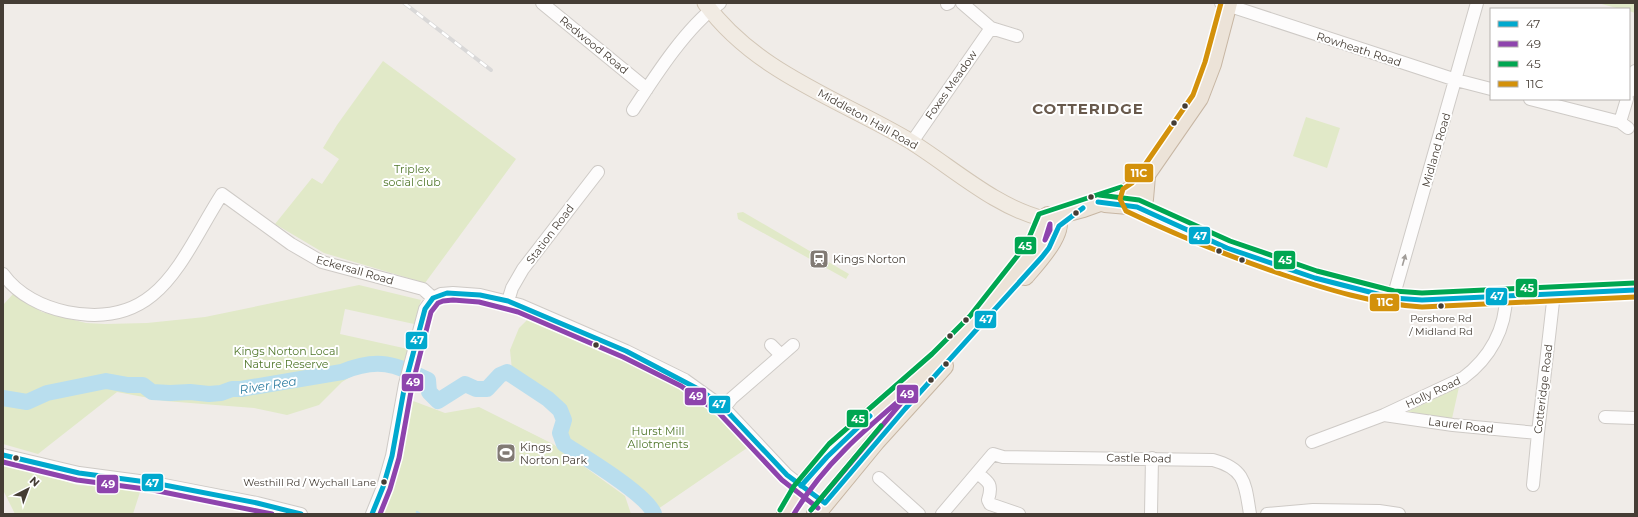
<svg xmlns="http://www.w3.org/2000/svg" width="1638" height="517" viewBox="0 0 1638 517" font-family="Montserrat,sans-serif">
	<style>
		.green { fill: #e1e9c8 }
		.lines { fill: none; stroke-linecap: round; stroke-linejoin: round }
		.stream { stroke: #b9deee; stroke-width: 2.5 }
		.river { stroke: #b9deee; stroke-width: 16 }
		.minor-casing { stroke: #cecac6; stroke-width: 14 }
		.major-casing { stroke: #d2c6b6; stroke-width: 17 }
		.highway-casing { stroke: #c7b6a3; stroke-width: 20 }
		.minor { stroke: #fdfcfc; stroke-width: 12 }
		.major { stroke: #f1ebe3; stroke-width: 15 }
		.highway { stroke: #ece3d8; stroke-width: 18 }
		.rail-casing { stroke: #d9d8d8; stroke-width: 4 }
		.rail { stroke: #fff; stroke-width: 2.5; stroke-dasharray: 8; stroke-linecap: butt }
		.bus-1-casing { stroke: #fff; stroke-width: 8 }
		.bus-2-casing { stroke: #fff; stroke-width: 8 }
		.bus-3-casing { stroke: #fff; stroke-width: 8 }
		.bus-4-casing { stroke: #fff; stroke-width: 8 }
		.bus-1 { stroke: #00a9ce; stroke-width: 5 }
		.bus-2 { stroke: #8e44ad; stroke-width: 5 }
		.bus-3 { stroke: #00a651; stroke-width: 5 }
		.bus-4 { stroke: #d3910b; stroke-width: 5 }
		.oneway { fill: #a19c98 }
		.bus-dot { fill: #453d35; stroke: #fff; stroke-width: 1.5 }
		.labels { text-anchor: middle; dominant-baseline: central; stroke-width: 4; stroke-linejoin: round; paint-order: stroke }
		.bus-label { font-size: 10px; fill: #453d35; stroke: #fff }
		.street-label { font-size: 11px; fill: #453d35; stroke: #fff }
		.park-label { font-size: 11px; fill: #4f7629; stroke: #fff }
		.poi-label { font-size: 11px; fill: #453d35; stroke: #fff; text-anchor: start }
		.water-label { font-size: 12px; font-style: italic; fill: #2c7ca0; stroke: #fff }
		.district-label { font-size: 15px; font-weight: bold; letter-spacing: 1px; fill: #68594c; stroke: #fff }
		.line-badge { stroke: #fff; stroke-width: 1.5 }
		.badge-label { font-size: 11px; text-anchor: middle; font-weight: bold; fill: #fff }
	</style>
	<rect width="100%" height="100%" fill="#f0ece8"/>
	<path class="green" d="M1598,3H1635V13L1629,11V9H1620Z
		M383,61L516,159L425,283L324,253L275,224L312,178L322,184L339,159L323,148L337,125Z
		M1306,117L1340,128L1327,168L1293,156Z
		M743,212L849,274L846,279L738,219L737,213Z
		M359,285L421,300L414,324L345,309L340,334L408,349L400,372L362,370L342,382L319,405L287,415L254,408L165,401L117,392L38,454L3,444V305L13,294L42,312L86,323L105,324L147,323L205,317Z
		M531,316L686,389L721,410L750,446L658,509L637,489L567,439L568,421L564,410L549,396L518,379L512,370L510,350L519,328Z
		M1459,387L1451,423L1403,414Z
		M408,399L445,413L479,407L553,444L625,496L631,514H376L398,458L404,407Z
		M3,462L77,485L141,489L133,514H15L3,490Z"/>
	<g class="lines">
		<path class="stream" d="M417,512L420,514"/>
		<path class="river" d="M3,398L27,402L47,393L106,381L128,385H143L152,392L170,393L190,392L209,394L221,393L232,389H241L342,372C378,357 395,364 428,380L429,392L438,401L465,384L476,389H487L500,375L507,372L548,399L560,410L564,420L560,433L564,444C583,456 648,495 654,514"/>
		<defs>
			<path id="minor" d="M542,3L647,89
				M1221,3L1456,80L1491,89
				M947,4L949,3
				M991,28L1017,36
				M1629,92L1635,71
				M1530,99L1620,122L1628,128
				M633,110C655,76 687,26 720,3
				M1620,122L1627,99
				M912,142L991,28L962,3
				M3,274C18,295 43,307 67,312C160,331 181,258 222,194L291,244L322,262L423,289L433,298
				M1393,298L1477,3
				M508,301L512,288L523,269L598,172
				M771,345L781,355
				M724,408L732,398L793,345
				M1384,415L1453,425L1538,433
				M1605,417L1635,418
				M1312,442L1384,415L1463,378C1490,358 1506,329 1506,295
				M3,455L79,473L154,483L257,503L301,514
				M977,473C989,482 993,484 988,500L990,504L1019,514
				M879,478L919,514
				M1533,485L1538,433L1554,293
				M372,514L383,487L392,456L405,384L425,309L433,298L441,294L453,293L480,295L520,305L626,351L685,380L724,408L787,475L801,486
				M942,514L993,454L1003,457L1213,460C1246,469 1245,484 1250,514
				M1151,514L1152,458
				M1267,514L1313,510L1379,511L1399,514"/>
			<path id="major" d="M705,3C755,72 839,99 910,141C952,167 995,207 1044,219
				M1137,207L1227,248L1274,264L1315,278L1393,298L1422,300L1635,290"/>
			<path id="highway" d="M1105,203L1140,206L1144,199L1146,176
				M1025,276C1033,266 1071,227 1053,216
				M786,514C819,449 884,407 937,359C972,327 1003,287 1032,249L1038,238L1044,219L1048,216H1053L1083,208L1136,189L1199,98L1212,64L1228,3
				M816,514L876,441L944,366"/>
		</defs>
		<use href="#minor" class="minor-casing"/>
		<use href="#major" class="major-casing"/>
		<use href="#highway" class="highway-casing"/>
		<use href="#minor" class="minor"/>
		<use href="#major" class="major"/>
		<use href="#highway" class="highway"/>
		<defs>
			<path id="rail" d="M404,3L491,70"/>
		</defs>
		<use href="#rail" class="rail-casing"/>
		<use href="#rail" class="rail"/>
		<defs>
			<path id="bus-1" d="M1098,202L1137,207L1227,248L1315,278L1393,298L1422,300L1635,290
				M3,455L79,473L154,483L257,503L301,514
				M801,486L827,457L870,416
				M372,514L383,487L392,456L405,384L425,309L433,298L447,293L480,295L508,301L626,351L702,391L724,408L787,475L825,503L905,409L1042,257L1049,248L1059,226L1083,208"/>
			<path id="bus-2" d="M1050,224V230L1045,240Z
				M3,462L77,480L153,490L272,514
				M380,514L390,489L399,458L412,386L431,312L438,303L443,301L453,300L479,302L518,312L623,357L681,386L719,413L782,480L818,508
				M794,514C824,463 868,427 913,389L811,510"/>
			<path id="bus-3" d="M1099,195L1139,200L1230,241L1317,271L1394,291L1422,293L1635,283
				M780,510L794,486L829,444L932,354L970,316L1026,245L1039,214L1121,187
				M811,510L881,426"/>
			<path id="bus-4" d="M1221,3L1205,62L1193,95L1140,172L1132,183L1123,189L1120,199L1126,211C1176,235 1228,256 1281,274C1326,289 1374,304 1422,307L1635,297"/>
		</defs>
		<use href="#bus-1" class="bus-1-casing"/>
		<use href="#bus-2" class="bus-2-casing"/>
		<use href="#bus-3" class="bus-3-casing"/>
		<use href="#bus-4" class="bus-4-casing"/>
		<use href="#bus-1" class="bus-1"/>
		<use href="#bus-2" class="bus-2"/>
		<use href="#bus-3" class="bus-3"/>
		<use href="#bus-4" class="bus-4"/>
	</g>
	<defs><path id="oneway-solid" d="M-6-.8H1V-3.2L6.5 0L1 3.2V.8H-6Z"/></defs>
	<use class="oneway" href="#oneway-solid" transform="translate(1404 260) rotate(-74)"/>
	<defs>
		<symbol id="station-square" viewBox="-11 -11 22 22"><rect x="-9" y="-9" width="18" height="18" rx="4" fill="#817a74" stroke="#fff"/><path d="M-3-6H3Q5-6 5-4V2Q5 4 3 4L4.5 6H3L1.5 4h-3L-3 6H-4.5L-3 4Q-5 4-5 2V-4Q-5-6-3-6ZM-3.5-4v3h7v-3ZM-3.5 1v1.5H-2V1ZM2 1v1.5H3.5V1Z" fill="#fff"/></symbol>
		<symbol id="stadium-square" viewBox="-11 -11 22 22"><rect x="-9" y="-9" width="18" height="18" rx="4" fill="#817a74" stroke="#fff"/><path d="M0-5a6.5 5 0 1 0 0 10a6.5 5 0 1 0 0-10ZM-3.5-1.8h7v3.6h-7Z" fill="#fff"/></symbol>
	</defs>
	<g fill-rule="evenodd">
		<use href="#station-square" x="808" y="248" width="22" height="22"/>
		<use href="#stadium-square" x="495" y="442" width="22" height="22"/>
	</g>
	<g class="bus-dot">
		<circle cx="1185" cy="106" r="3.5"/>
		<circle cx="1174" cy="123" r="3.5"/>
		<circle cx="1091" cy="197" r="3.5"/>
		<circle cx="1076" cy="213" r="3.5"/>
		<circle cx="1219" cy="251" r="3.5"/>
		<circle cx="1242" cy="260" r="3.5"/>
		<circle cx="1441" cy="306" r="3.5"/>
		<circle cx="966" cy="320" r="3.5"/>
		<circle cx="950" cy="336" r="3.5"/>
		<circle cx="596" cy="345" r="3.5"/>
		<circle cx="946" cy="364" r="3.5"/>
		<circle cx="931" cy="380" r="3.5"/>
		<circle cx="16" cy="458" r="3.5"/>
		<circle cx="384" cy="482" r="3.5"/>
	</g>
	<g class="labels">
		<g class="bus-label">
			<text x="1441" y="318">Pershore Rd<tspan x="1441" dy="13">/ Midland Rd</tspan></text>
			<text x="376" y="482" text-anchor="end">Westhill Rd / Wychall Lane</text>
		</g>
		<g class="street-label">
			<text transform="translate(594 45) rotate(39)">Redwood Road</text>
			<text transform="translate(1359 49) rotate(18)">Rowheath Road</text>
			<text transform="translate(951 85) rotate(-55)">Foxes Meadow</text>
			<text transform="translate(868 119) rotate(29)">Middleton Hall Road</text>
			<text transform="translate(1436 150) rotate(-74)">Midland Road</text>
			<text transform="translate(550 234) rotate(-53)">Station Road</text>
			<text transform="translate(355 270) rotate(16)">Eckersall Road</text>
			<text transform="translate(1543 389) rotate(-83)">Cotteridge Road</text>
			<text transform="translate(1433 392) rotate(-25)">Holly Road</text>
			<text transform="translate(1461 425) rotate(7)">Laurel Road</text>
			<text transform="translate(1139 458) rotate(1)">Castle Road</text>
		</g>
		<g class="park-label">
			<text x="412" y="169">Triplex<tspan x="412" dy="13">social club</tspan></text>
			<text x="286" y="351">Kings Norton Local<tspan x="286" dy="13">Nature Reserve</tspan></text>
			<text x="658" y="431">Hurst Mill<tspan x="658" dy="13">Allotments</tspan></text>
		</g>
		<g class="poi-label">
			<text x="833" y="259">Kings Norton</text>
			<text x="520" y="447">Kings<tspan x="520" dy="13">Norton Park</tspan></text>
		</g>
		<g class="water-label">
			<text transform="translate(268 385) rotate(-9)">River Rea</text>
		</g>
		<g class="district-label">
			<text x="1088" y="108">COTTERIDGE</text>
		</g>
	</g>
	<g class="line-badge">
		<rect x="1124" y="163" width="30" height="20" rx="4" fill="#d3910b"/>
		<rect x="1188" y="226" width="23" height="19" rx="4" fill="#00a9ce"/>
		<rect x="1014" y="236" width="23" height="19" rx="4" fill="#00a651"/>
		<rect x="1273" y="250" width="23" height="20" rx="4" fill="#00a651"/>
		<rect x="1515" y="278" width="23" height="20" rx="4" fill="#00a651"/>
		<rect x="1485" y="287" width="23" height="19" rx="4" fill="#00a9ce"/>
		<rect x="1369" y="293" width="31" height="19" rx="4" fill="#d3910b"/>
		<rect x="974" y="310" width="23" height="19" rx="4" fill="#00a9ce"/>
		<rect x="405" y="331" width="23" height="19" rx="4" fill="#00a9ce"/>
		<rect x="401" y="373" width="23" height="19" rx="4" fill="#8e44ad"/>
		<rect x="896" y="384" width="23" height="20" rx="4" fill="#8e44ad"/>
		<rect x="684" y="387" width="23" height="19" rx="4" fill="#8e44ad"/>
		<rect x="708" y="395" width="23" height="19" rx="4" fill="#00a9ce"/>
		<rect x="846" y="409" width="23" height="19" rx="4" fill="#00a651"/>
		<rect x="141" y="473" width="23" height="19" rx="4" fill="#00a9ce"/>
		<rect x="96" y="474" width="23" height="20" rx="4" fill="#8e44ad"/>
	</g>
	<g class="badge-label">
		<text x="1139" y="177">11C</text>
		<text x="1200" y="240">47</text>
		<text x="1025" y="250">45</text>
		<text x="1285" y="264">45</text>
		<text x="1527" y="292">45</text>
		<text x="1497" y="300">47</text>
		<text x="1385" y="306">11C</text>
		<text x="986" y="323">47</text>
		<text x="417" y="344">47</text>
		<text x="413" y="386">49</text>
		<text x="907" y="398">49</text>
		<text x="696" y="400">49</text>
		<text x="719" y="408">47</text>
		<text x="858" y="423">45</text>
		<text x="152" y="487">47</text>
		<text x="108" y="488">49</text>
	</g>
	<rect width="1638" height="517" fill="none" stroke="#453d35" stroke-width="8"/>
	<rect x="1490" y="8" width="140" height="92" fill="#ffffff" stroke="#b5b1ae"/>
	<rect x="1498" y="21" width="20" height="6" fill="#00a9ce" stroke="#b5b1ae"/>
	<text x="1526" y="28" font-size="12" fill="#453d35">47</text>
	<rect x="1498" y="41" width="20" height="6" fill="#8e44ad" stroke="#b5b1ae"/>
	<text x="1526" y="48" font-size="12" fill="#453d35">49</text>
	<rect x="1498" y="61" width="20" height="6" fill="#00a651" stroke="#b5b1ae"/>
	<text x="1526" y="68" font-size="12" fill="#453d35">45</text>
	<rect x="1498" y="81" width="20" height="6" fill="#d3910b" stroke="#b5b1ae"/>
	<text x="1526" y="88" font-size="12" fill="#453d35">11C</text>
	<g transform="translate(28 489) rotate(42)" stroke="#ffffff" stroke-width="3" paint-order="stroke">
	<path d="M0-3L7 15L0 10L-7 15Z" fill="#453d35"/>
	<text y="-6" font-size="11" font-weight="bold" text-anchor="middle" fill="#453d35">N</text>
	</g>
</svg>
